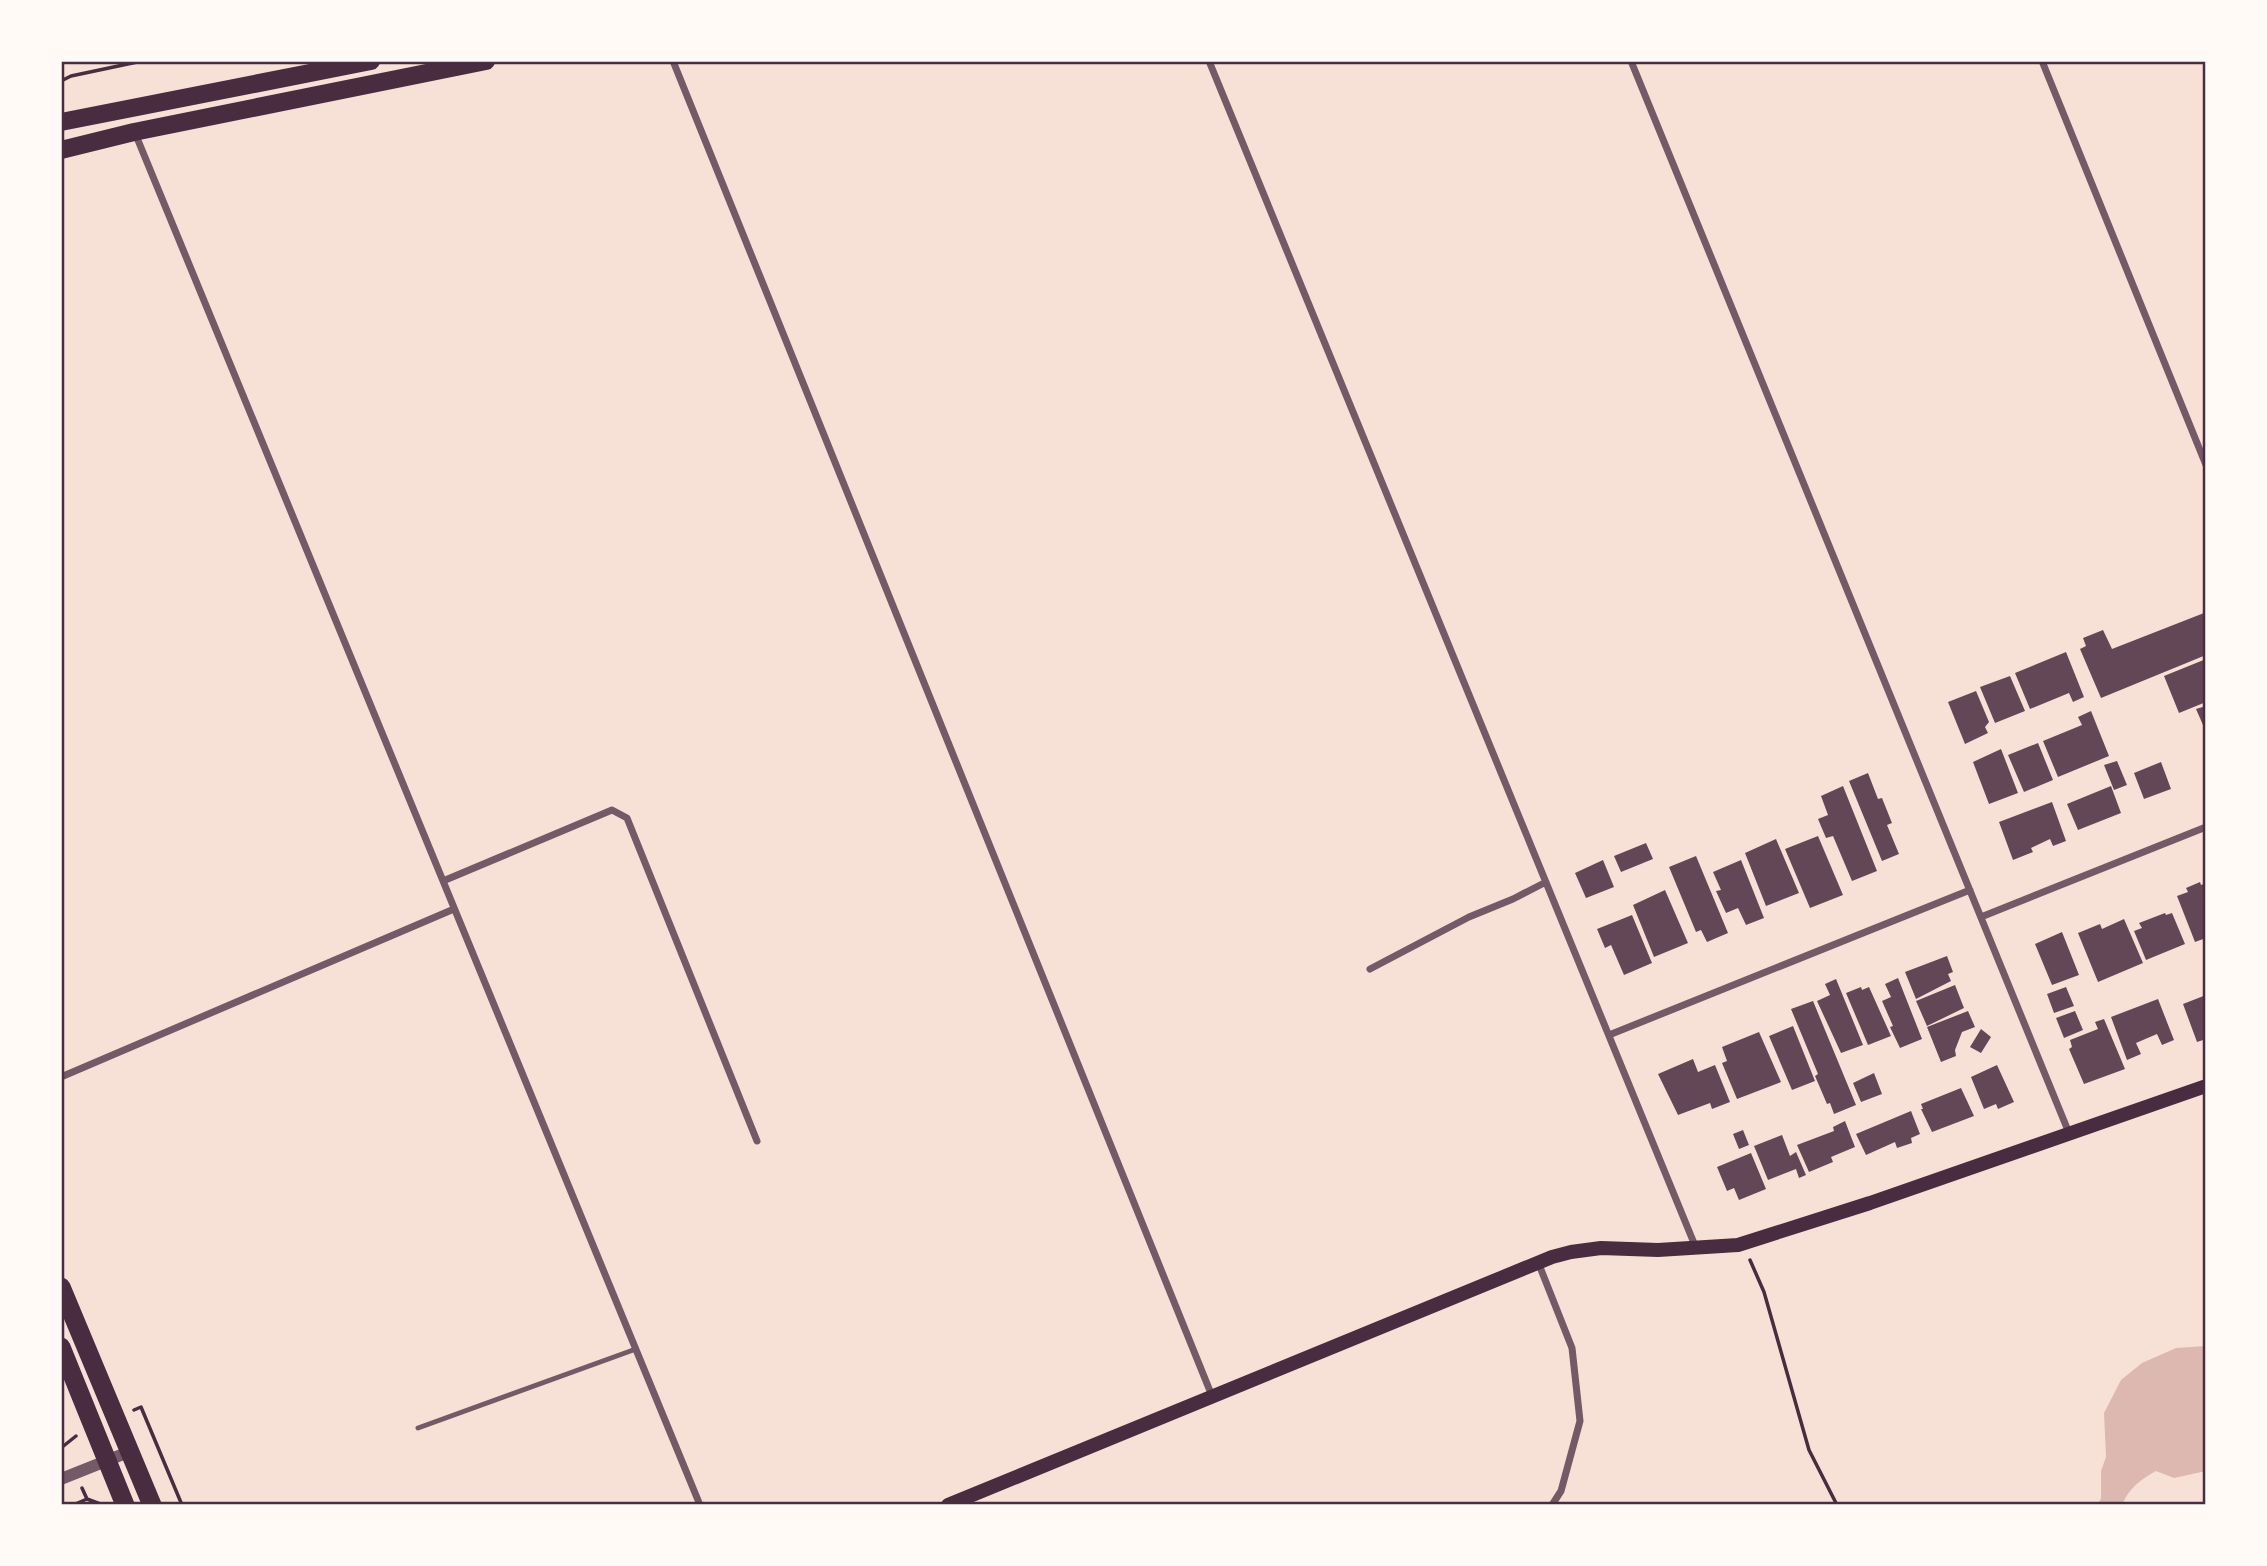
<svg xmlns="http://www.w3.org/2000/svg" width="2267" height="1566" viewBox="0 0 2267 1566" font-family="Inter,sans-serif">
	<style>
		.water { fill: #dcb8b0 }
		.building { fill: #644757 }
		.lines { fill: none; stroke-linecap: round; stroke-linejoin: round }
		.path { stroke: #4a2c40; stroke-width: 3.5 }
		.service { stroke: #755966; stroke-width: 5 }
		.minor { stroke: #755966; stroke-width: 7 }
		.tertiary { stroke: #755966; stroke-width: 12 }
		.secondary { stroke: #4a2c40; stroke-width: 14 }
		.primary { stroke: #4a2c40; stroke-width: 18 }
		.trunk { stroke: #4a2c40; stroke-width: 19 }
		.neatline { fill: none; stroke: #4a2c40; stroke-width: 2.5 }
	</style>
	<rect width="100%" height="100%" fill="#f7e1d7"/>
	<path class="water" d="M2206,1346V1471L2174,1478L2156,1471C2140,1480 2129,1488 2122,1505H2098L2101,1498V1471L2106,1457L2104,1413L2121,1380L2142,1363L2176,1348Z"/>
	<path class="building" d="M2204,613L2206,618V655L2101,698L2080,649L2086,646L2083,638L2103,630L2112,649Z
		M2066,652L2084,697L2073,702L2069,693L2030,709L2015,673Z
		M2206,659V702L2179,713L2164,676Z
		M2010,676L2025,711L1995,723L1980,687Z
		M1976,691L1989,722L1985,727L1988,733L1965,744L1948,702Z
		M2206,706V732L2196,709Z
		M2091,711L2109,756L2058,777L2043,741L2082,725L2078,717Z
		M2038,743L2053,780L2024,792L2008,755Z
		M2001,749L2018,793L1989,804L1973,762Z
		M2117,761L2127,785L2114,790L2104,765Z
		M2161,762L2171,789L2144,799L2134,773Z
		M1868,773L1878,799L1882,798L1892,823L1887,825L1899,854L1882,861L1849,781Z
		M1843,786L1877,871L1852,881L1833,836L1826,838L1818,819L1828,815L1821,796Z
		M2111,786L2121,813L2078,830L2067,804Z
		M2052,802L2066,841L2053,846L2050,839L2031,848L2033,852L2013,860L1999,822Z
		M1818,836L1843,895L1810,908L1785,849Z
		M1776,839L1799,893L1766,906L1745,853Z
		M1646,843L1653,859L1621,872L1614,856Z
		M1696,856L1728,933L1707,942L1701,930L1696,932L1669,867Z
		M1603,860L1614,887L1586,898L1575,873Z
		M1741,860L1764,918L1746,925L1738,908L1726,913L1716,891L1721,890L1713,872Z
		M2200,882L2201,885L2206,883V938L2195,942L2177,896L2188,892L2186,888Z
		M1665,890L1688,943L1654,957L1633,905Z
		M2165,913L2166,915L2172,913L2185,944L2146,960L2134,931L2142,928L2139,923Z
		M1632,915L1652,963L1624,975L1611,945L1605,948L1597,929Z
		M2124,919L2143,963L2098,982L2078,933L2100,924L2102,929Z
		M2062,932L2079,975L2052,985L2035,944Z
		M1947,956L1953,972L1948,974L1951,981L1916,999L1905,972Z
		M1898,978L1922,1039L1900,1048L1890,1027L1893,1026L1882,1001L1891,997L1885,984Z
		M1836,979L1863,1045L1841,1053L1817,1001L1830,995L1825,984Z
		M1955,985L1964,1008L1927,1026L1916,1001Z
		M1861,987L1862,990L1869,987L1891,1036L1868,1045L1846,993Z
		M2066,987L2074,1006L2054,1013L2047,994Z
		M2206,995V1039L2197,1042L2183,1004Z
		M2158,999L2174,1040L2162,1045L2157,1034L2136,1043L2141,1054L2127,1060L2111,1017Z
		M1813,1001L1856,1105L1834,1114L1830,1103L1827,1104L1815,1076L1818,1074L1791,1009Z
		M1968,1011L1975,1027L1962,1032L1955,1050L1956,1056L1941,1062L1927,1027Z
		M2075,1011L2083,1030L2064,1038L2056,1018Z
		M2104,1019L2125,1069L2084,1084L2069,1049L2072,1047L2070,1040L2098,1029L2095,1022Z
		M1793,1026L1815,1081L1792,1090L1769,1036Z
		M1981,1029L1991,1037L1981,1053L1970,1047Z
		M1759,1032L1781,1082L1737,1099L1722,1063L1727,1061L1722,1047Z
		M1693,1059L1698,1072L1715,1065L1730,1102L1712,1109L1710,1103L1678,1115L1658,1074Z
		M1997,1065L2014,1102L1998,1109L1996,1104L1984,1109L1971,1077Z
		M1874,1073L1882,1094L1861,1102L1853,1083Z
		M1961,1088L1974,1116L1932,1132L1921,1109H1923L1921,1104Z
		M1911,1111L1920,1134L1911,1138L1912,1143L1897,1148L1895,1142L1866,1155L1856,1134Z
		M1845,1121L1855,1147L1831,1157L1833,1162L1809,1172L1797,1145L1834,1131L1833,1127Z
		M1743,1130L1749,1145L1739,1149L1733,1134Z
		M1782,1135L1790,1156L1796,1152L1806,1175L1799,1178L1796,1169L1768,1180L1754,1146Z
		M1751,1153L1766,1189L1739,1200L1734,1188L1727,1191L1717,1167Z"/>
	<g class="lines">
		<path class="path" d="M61,81L71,76L142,61
			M1750,1260L1764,1292L1809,1450L1837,1505
			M134,1410L141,1407L182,1505
			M61,1448L76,1436
			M82,1488L87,1499
			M73,1505L87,1499L103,1505"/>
		<path class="service" d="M418,1428L636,1349"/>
		<path class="minor" d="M673,61L1212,1396
			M1209,61L1696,1248
			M1631,61L2069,1133
			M2042,61L2206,465
			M135,133L700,1505
			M443,881L612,810L627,818L757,1141
			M1981,917L2206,827
			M1370,969L1469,917L1513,899L1546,882
			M1609,1035L1970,890
			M61,1077L454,909
			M1538,1262L1572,1348L1580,1421L1561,1491L1552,1505"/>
		<path class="tertiary" d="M61,1479L131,1451"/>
		<path class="secondary" d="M948,1505L1552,1257L1571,1252L1601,1248L1658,1250L1738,1245L1870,1203L2206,1086"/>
		<path class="primary" d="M61,122L371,61
			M61,150L134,132L486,61"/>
		<path class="trunk" d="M61,1287L152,1505
			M61,1347L125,1505"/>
	</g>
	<rect width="2267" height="1566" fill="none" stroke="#fffaf5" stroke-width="126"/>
	<rect x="63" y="63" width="2141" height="1440" class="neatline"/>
</svg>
